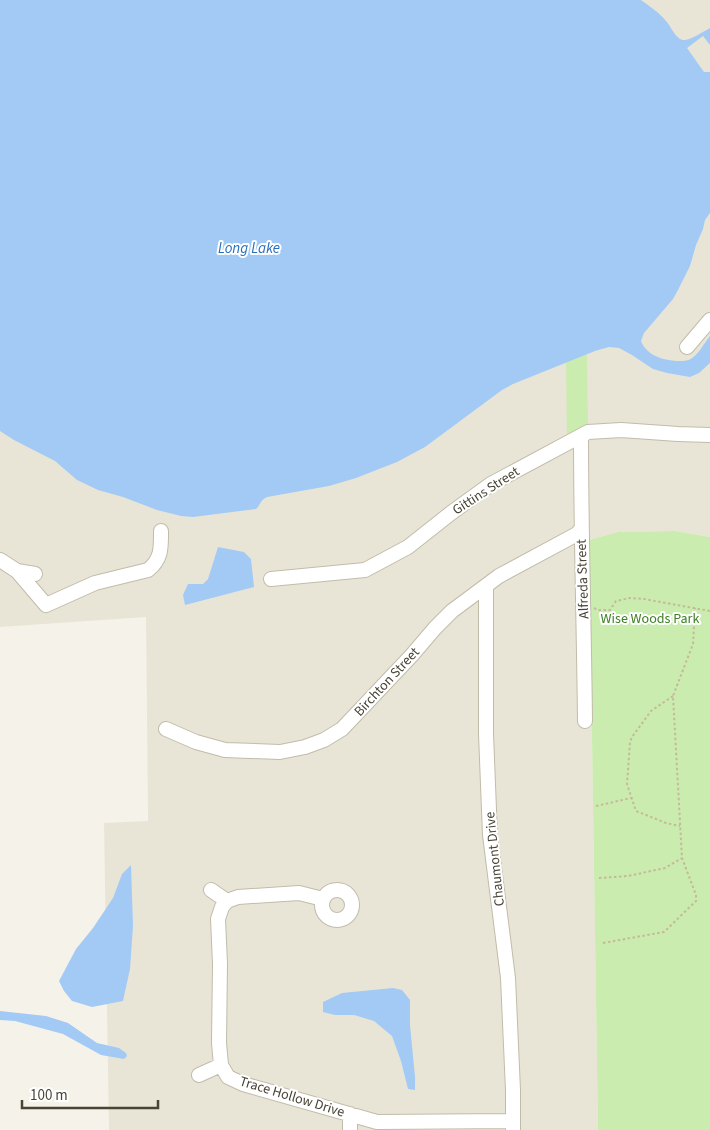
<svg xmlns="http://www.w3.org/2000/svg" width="710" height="1130" viewBox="0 0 710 1130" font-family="'Source Sans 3',sans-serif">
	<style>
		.residential { fill: #e9e5d6 }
		.green { fill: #caecaf }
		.water { fill: #a2caf5 }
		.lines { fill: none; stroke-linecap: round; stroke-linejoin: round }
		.minor-casing { stroke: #c1bcaa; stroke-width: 16 }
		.path { stroke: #c4ba9a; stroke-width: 2; stroke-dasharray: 2.5 2.5; stroke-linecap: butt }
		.minor { stroke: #fff; stroke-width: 14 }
		.labels { text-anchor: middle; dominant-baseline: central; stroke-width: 4; stroke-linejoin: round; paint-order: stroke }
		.street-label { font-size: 14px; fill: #494436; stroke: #fff }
		.park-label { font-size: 14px; fill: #3e8025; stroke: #fff }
		.water-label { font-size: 15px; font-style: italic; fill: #286fbd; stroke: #fff }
	</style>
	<rect width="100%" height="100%" fill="#f5f3e9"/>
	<path class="residential" d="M513,0H710V537L675,531L618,532L589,540L598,1130H109L104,823L148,821L146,617L0,627V268Z"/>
	<path class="green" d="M587,354L588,425L567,440L566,362Z
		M675,531L710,537V1130H598L589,540L618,532Z"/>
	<path class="water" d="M0,0H641C649,6 659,12 666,21C671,26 676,41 685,40C691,40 704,31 710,28V45L703,36L687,48L704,72H710V213L705,220L703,229L696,245L690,266L678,290L673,299L644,333L641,341C647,356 663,360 677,361C681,361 685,361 689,360C698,356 704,343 710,336V363L699,373L690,377L667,373L653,369L632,355L619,348L609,347L595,351L513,384L502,390L425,447L397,462L356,478L329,486L267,497C259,501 261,505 256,509L193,517L181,516L157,510L123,497L98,490L77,480L55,461L14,440L0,431Z
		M218,547L244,552L251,559L254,587L185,605L183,595L188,584H203L208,579Z
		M131,865L133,926L130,969L123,1001L92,1007L72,1001L64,991L59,981L76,949L93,928L113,898L122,874Z
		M393,988L402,990L410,1000V1025L415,1077V1090L408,1089L401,1061L392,1036L374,1021L354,1015H335L323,1012V1002L342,993Z
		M0,1011L46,1016L68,1023L97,1043L119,1048L126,1053L127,1056L124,1059L101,1055L63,1034L15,1021L0,1020Z"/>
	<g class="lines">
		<defs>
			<path id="minor" d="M687,347L710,320
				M581,436C581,531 584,626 585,721
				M0,560L17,571L35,574
				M17,571L46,605L95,583L148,570C162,559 161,547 161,531
				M271,579L365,570L408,547L451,513L491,484L588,432L621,430L678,434L710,435
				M486,587V734L490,835L508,978L513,1090V1129
				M166,729L196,742L225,750L280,752L305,747L324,740L342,729L412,655L435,628L452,611L499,576L577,534L581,529
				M211,890L227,901
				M322 905a15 15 0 1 1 30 0a15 15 0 1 1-30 0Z
				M323,899L299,893L238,897L227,901L222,907L218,919L220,964L219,1043L221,1065L228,1077L243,1084L377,1122L513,1121
				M199,1075L221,1065
				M350,1130V1114"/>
		</defs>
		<use href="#minor" class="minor-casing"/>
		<path class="path" d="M594,608L598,610H610L616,601L630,598L644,599L710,611
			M673,696L651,711L632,737L630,742L627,784L636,811L666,823L680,826
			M596,806L631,798
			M599,878L628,876L665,868L682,858
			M603,943L664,932L696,901V895L682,858L673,696L693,644L695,608"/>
		<use href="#minor" class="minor"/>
	</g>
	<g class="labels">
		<g class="street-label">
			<text transform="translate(486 491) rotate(-33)">Gittins Street</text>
			<text transform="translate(583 579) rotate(-92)">Alfreda Street</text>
			<text transform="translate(387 682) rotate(-47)">Birchton Street</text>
			<text transform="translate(495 859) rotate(-96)">Chaumont Drive</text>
			<text transform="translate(292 1097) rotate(17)">Trace Hollow Drive</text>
		</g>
		<g class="park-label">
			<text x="650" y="619">Wise Woods Park</text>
		</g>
		<g class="water-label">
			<text x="249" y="248">Long Lake</text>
		</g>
	</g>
	<path d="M22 1100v8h136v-8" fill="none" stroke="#494436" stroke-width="2.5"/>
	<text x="30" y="1100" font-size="15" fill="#494436" stroke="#ffffff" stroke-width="4" paint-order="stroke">100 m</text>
</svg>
